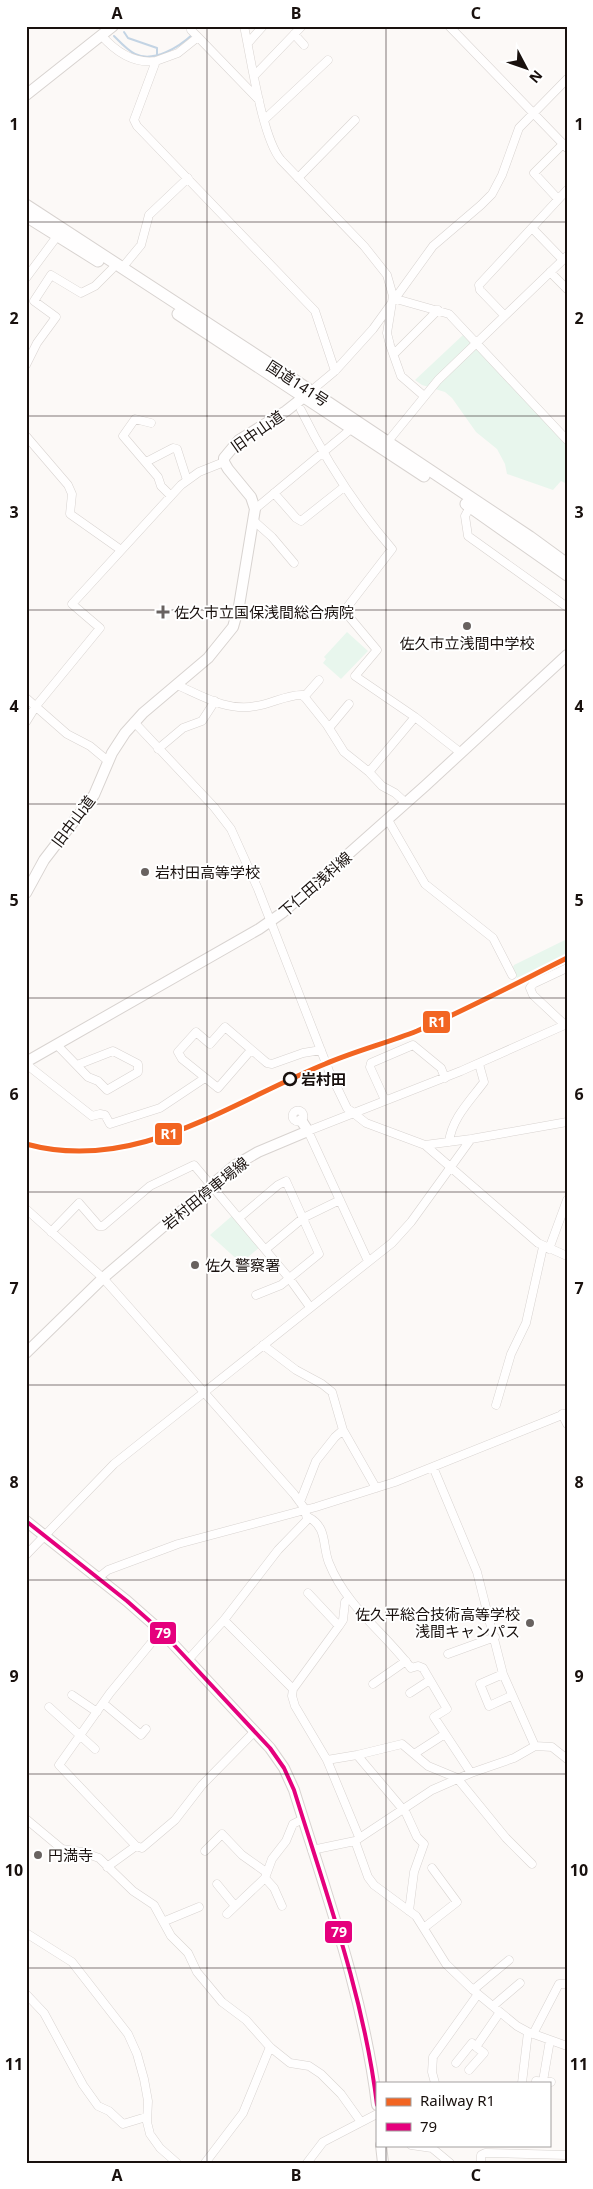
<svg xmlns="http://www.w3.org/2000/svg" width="593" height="2189" viewBox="0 0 593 2189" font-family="'Noto Sans','Noto Sans JP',sans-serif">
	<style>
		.green { fill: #e8f6ed }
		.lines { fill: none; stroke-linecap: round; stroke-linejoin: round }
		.stream { stroke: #c3d4e4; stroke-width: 2 }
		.minor-casing { stroke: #d8d3d0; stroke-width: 9 }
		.major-casing { stroke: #d8d3d0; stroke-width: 12 }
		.highway-casing { stroke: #d8d3d0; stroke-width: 13 }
		.minor { stroke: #fffefe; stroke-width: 8 }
		.major { stroke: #fffefe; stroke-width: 10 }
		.highway { stroke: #fffefe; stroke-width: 11 }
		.bus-1-casing { stroke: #fff; stroke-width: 8 }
		.bus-1 { stroke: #e5007d; stroke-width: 4 }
		.rail-1-casing { stroke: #fff; stroke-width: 9 }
		.rail-1 { stroke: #f26522; stroke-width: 5 }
		.grid { fill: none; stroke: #19110e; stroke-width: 1; stroke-opacity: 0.55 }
		.poi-dot { fill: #686260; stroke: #fff; stroke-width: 2 }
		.stop-dot { fill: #fff; stroke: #19110e; stroke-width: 2.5 }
		.labels { text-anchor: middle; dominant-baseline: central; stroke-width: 4; stroke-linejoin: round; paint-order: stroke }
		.street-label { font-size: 15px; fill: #19110e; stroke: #fff }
		.poi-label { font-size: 15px; fill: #19110e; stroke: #fff; text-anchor: start }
		.stop-label { font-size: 15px; font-weight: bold; fill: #19110e; stroke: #fff; text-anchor: start }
		.line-badge { stroke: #fff; stroke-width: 2 }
		.badge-label { font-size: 14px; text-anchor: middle; font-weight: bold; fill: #fff }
		.neatline { fill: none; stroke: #19110e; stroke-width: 2 }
		.grid-label { font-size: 16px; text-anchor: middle; font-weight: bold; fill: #19110e }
	</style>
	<rect width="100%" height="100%" fill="#fcf9f7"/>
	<path class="green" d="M463,335L567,446V484L561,481L553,490L507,474L505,464L497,449L476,432L452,398L445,392L422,385L415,380Z
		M347,632L368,651L341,679L323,663L326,659L324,657Z
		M567,939V953L517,978L512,969L514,965Z
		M233,1215L260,1247L241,1263L210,1235Z"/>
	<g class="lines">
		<path class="stream" d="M26,27L27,26
			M124,32L128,38L157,48V54
			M114,36C120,42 127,50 135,54C154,63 179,47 193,34"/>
		<defs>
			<path id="minor" d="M191,26V30L198,37
				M244,26C251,58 262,138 281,160L364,246L387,275L393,296L387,333L390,345L401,376L424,396
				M449,26L567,148
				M294,34L304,45
				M101,35C115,51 134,64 156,61
				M248,43L263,26
				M254,76L302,26
				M259,100L198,37L178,53L156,61L134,120L137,126L315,311L335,371
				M265,119L328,60
				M298,178L355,120
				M558,199L534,173L563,144
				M532,228L563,260
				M122,268L141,245L149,215L188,178
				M550,272L567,289
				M26,278L58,235
				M396,299L449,314L567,440
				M504,315L480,290L479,285L567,190
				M394,354L438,310
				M26,365L37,343L56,317L34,301L51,275L81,293L95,286L112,269
				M311,391L335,371L373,329L433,246L481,205L492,194L502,175L519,128L567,79
				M301,410C326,461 355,506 392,549L345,610L346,613L377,650L355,676L415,717L461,753
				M151,423L135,419L123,436L158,477L161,486L171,496
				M26,436L68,485L72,494L70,514L121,550
				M385,445L438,380L567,256
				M146,462L173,448L177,449L187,480
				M274,493L296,518L301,521L344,487
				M470,507L465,516L468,536L567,607
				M255,509L351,429
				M254,521L272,537L294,563
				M177,685C202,696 228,712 256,706C271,704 288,694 303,695L327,725L344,752L369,772L382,786L395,793L406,803
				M304,697L319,680
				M26,698L67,734L90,746L108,761
				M26,722L36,706L100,628L72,604L181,485L199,472L224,462
				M134,722L214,807L231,829L258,889L329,1071L347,1108L366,1123L425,1145L471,1139L567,1122
				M329,728L349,704
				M158,749L183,728L202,721L215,701
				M369,772L415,717
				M388,820L425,884L493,938L512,975
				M565,1025L533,995L530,988L533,984L567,968
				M57,1045L88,1077L98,1081L107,1090L138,1072V1064L113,1051L77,1065
				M251,1050L218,1088L182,1059L178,1052L196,1032L210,1044L225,1027L267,1063L272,1064L303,1053L321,1050
				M26,1064L92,1116L100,1114L105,1115L110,1124L160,1108L205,1078
				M385,1100L370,1067L371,1063L413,1045L441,1068L445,1078
				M292.5 1116a5.5 5.5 0 1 1 11 0a5.5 5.5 0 1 1-11 0Z
				M449,1142C452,1118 470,1101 484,1082L479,1064
				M425,1145L538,1243L567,1256
				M26,1209L103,1278L294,1494L305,1509L307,1520L278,1550L224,1620L188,1660
				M239,1218L278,1185L286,1181L319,1254L281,1285L256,1295
				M51,1232L79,1203L99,1226H103L150,1186L194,1165L289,1278L310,1307
				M266,1249L303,1218L340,1200
				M549,1249L567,1200
				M368,1261L308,1131L461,1071L567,1024
				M263,1345L296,1370L322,1384L332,1392L343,1430L376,1488
				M496,1405L511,1354L526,1323L543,1247
				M562,1414L567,1424
				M433,1467L477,1572L503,1674L535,1746L552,1747L567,1759
				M300,1502L316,1461L335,1437L343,1430
				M308,1517C328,1527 322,1546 329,1563C346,1606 384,1632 411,1668L418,1666L423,1668L447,1709L434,1717L471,1773
				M26,1555L114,1464L392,1243L411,1222L471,1139
				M98,1578L108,1570L178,1544L316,1507L395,1482L567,1413
				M308,1593L339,1626
				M348,1599L345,1602L343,1620L339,1626L293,1689L292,1696L295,1706L327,1760L359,1837
				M224,1620L293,1689
				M448,1654L495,1637
				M503,1674L480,1684L489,1706L511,1696
				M373,1684L406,1661
				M410,1693L430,1680
				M72,1695L97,1712
				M103,1703L141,1735L146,1729
				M49,1707L95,1749
				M414,1754L445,1734
				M357,1755L402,1744L428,1766L457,1778L506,1838L532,1864
				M327,1760L357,1755L406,1813L417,1837L424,1844L414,1872L409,1911
				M26,1819L62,1849L82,1852L99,1858L133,1891L154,1905L171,1936L188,1953L197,1972L222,2002L246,2020L270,2047L290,2063L309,2066L321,2074L341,2094L361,2122
				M355,1841L368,1877L374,1885L416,1916L446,1964L473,1990L517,2026L528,2032L567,2046
				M136,1846L142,1848L175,1820L202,1785L255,1731
				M312,1850L355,1841L432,1790L471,1773L514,1758L535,1746
				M205,1851L222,1834L242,1855L266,1872
				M107,1867L136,1846L59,1765L110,1693L161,1631
				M217,1884L235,1906
				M282,1906L274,1888L265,1878L272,1859L286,1841L293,1824L303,1819
				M227,1914L265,1878
				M165,1921L199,1907
				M425,1927L457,1902L432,1868
				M26,1933L72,1962L128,2034L137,2054L144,2079L148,2101L147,2122L150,2134L160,2148L177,2163
				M473,1990L509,1960
				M26,1994L44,2013L83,2085L98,2106L109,2111L123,2124L146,2117
				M493,2006L520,1983
				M533,2034L559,1984H567
				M456,2063L472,2043L476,2047
				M469,2070L484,2053L476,2047L500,2012
				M536,2081L551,2082
				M543,2081L550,2040
				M435,2083L432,2072L433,2057L478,1994
				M522,2083L528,2032
				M411,2145L432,2148L450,2163
				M205,2163L243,2113L270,2047
				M307,2163L323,2142L377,2114
				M481,2163V2155L485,2153L567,2155"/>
			<path id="major" d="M26,95L113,26
				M26,893L44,860L94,795L112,753L125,733L143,713L208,658L233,627L239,606L255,509L251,497L228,469L224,462V458L239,440L286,411L309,393
				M26,1062L259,929L282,913L425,786L567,655
				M26,1353L103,1278L234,1166L258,1152L308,1131L301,1120
				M26,1521L127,1601L161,1631L270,1748L284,1768L294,1790C326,1893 364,1997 377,2105
				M381,2145L383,2163"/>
			<path id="highway" d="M26,205L311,391L530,537L567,564
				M26,216L98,261
				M178,314L424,476
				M466,504L567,575"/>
		</defs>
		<use href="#minor" class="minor-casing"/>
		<use href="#major" class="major-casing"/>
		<use href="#highway" class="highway-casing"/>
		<use href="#minor" class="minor"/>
		<use href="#major" class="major"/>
		<use href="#highway" class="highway"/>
		<defs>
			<path id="bus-1" d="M26,1521L127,1601L161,1631L270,1748L284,1768L294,1790C326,1893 364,1997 377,2105"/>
		</defs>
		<use href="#bus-1" class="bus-1-casing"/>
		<use href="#bus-1" class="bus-1"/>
		<defs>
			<path id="rail-1" d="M26,1144C135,1174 229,1103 325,1064C355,1051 387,1043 417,1031C468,1009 517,983 567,958"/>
		</defs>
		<use href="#rail-1" class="rail-1-casing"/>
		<use href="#rail-1" class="rail-1"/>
	</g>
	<path class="grid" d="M207,26V2163M386,26V2083M26,222H567M26,416H567M26,610H567M26,804H567M26,998H567M26,1192H567M26,1385H567M26,1580H567M26,1774H567M26,1968H567M386,2145V2163"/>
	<g class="poi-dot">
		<path d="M160.5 604.5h5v5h5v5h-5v5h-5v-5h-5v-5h5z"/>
		<circle cx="467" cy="626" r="5"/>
		<circle cx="145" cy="872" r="5"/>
		<circle cx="195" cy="1265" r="5"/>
		<circle cx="530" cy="1623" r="5"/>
		<circle cx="38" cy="1855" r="5"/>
	</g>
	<circle class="stop-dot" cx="290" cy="1079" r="6"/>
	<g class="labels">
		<g class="street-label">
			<text transform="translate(298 383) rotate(33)">国道141号</text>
			<text transform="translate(257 431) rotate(-35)">旧中山道</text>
			<text transform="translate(73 821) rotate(-53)">旧中山道</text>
			<text transform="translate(315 884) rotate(-41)">下仁田浅科線</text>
			<text transform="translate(205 1193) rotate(-39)">岩村田停車場線</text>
		</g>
		<g class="poi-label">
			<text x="174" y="612">佐久市立国保浅間総合病院</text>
			<text x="467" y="643" text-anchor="middle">佐久市立浅間中学校</text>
			<text x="155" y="872">岩村田高等学校</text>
			<text x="205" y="1265">佐久警察署</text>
			<text x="520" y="1614" text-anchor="end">佐久平総合技術高等学校<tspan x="520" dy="17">浅間キャンパス</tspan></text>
			<text x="48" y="1855">円満寺</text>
		</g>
		<g class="stop-label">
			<text x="301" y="1079">岩村田</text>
		</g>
	</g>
	<g class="line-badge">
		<rect x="422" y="1010" width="29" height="24" rx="5" fill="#f26522"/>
		<rect x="154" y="1122" width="29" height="24" rx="5" fill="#f26522"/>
		<rect x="149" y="1621" width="28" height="24" rx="5" fill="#e5007d"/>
		<rect x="324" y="1920" width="29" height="24" rx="5" fill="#e5007d"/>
	</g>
	<g class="badge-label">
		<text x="437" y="1027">R1</text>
		<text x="169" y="1139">R1</text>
		<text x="163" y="1638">79</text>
		<text x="339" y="1937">79</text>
	</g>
	<rect width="593" height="2189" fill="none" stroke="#ffffff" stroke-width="55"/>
	<rect x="376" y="2082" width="175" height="65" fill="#ffffff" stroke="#a3a09f"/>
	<rect x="386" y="2098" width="25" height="8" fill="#f26522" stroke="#a3a09f"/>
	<text x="420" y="2106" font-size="15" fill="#19110e">Railway R1</text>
	<rect x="386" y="2123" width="25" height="8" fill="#e5007d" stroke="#a3a09f"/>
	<text x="420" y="2132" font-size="15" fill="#19110e">79</text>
	<g transform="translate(526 68) rotate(131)" stroke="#ffffff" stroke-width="4" paint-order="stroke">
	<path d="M0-4L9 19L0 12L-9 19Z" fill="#19110e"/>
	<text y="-8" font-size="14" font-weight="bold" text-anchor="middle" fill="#19110e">N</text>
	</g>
	<rect x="28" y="28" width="538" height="2134" class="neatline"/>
	<g class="grid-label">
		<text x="117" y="19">A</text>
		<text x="296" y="19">B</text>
		<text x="476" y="19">C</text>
		<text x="14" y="130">1</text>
		<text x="579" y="130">1</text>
		<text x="14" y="324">2</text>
		<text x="579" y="324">2</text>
		<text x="14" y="518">3</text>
		<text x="579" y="518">3</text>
		<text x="14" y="712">4</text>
		<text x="579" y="712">4</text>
		<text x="14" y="906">5</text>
		<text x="579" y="906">5</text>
		<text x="14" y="1100">6</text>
		<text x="579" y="1100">6</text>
		<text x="14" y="1294">7</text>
		<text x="579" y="1294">7</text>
		<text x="14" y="1488">8</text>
		<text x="579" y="1488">8</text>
		<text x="14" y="1682">9</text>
		<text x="579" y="1682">9</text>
		<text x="14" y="1876">10</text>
		<text x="579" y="1876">10</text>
		<text x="14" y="2070">11</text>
		<text x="579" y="2070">11</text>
		<text x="117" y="2181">A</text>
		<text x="296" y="2181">B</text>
		<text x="476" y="2181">C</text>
	</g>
</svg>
